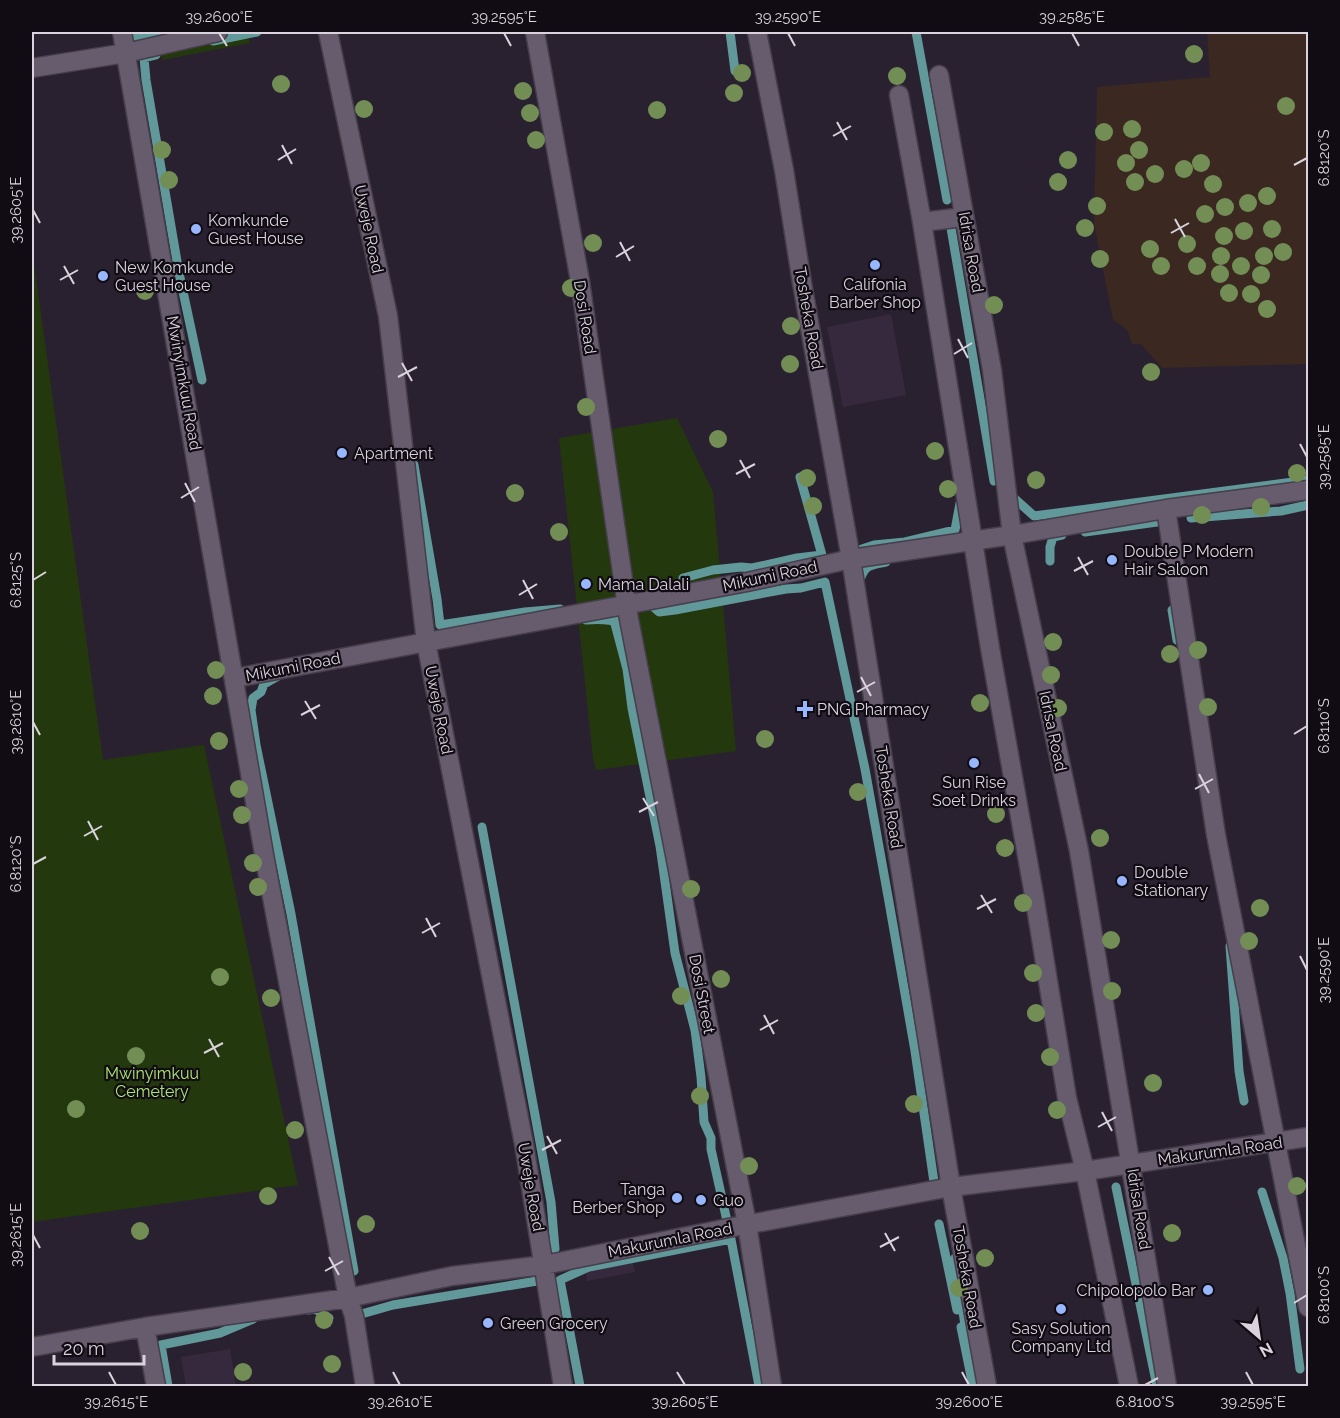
<svg xmlns="http://www.w3.org/2000/svg" width="1340" height="1418" viewBox="0 0 1340 1418" font-family="Raleway,sans-serif">
	<style>
		.built { fill: #36293d }
		.education { fill: #3a2821 }
		.green { fill: #24380d }
		.lines { fill: none; stroke-linecap: round; stroke-linejoin: round }
		.stream { stroke: #61989a; stroke-width: 9 }
		.street-casing { stroke: #463e4b; stroke-width: 21 }
		.street { stroke: #675c6e; stroke-width: 18 }
		.tree { fill: #728e55 }
		.ticks { fill: none; stroke: #d9d3dd; stroke-width: 2 }
		.poi-dot { fill: #97b6fd; stroke: #110c13; stroke-width: 2 }
		.labels { text-anchor: middle; dominant-baseline: central; stroke-width: 4.5; stroke-linejoin: round; paint-order: stroke }
		.poi-label { font-size: 16px; fill: #d9d3dd; stroke: #110c13; text-anchor: start }
		.street-label { font-size: 16px; fill: #d9d3dd; stroke: #110c13 }
		.park-label { font-size: 16px; fill: #ade773; stroke: #110c13 }
		.neatline { fill: none; stroke: #d9d3dd; stroke-width: 2 }
		.ticks-label { font-size: 15px; text-anchor: middle; fill: #d9d3dd }
	</style>
	<rect width="100%" height="100%" fill="#2a2130"/>
	<path class="built" d="M891,314L906,395L843,407L827,327Z
		M633,1262L635,1272L587,1281L586,1270Z
		M230,1349L236,1386H186L181,1357Z"/>
	<path class="education" d="M1207,32H1308V364L1162,368L1141,344H1132L1127,330L1113,320L1094,223L1097,87L1210,77Z"/>
	<path class="green" d="M248,35L250,43L162,60L161,52Z
		M32,249L103,760L204,745L298,1185L32,1222Z
		M677,418L713,492L736,751L596,770L593,758L559,438Z"/>
	<g class="lines">
		<path class="stream" d="M730,32L735,71
			M916,32L947,200
			M121,40L165,32
			M213,41L257,32
			M156,55L144,58L146,80L179,273L202,380
			M951,228L994,481
			M414,465L437,599L440,625L525,612L560,609
			M1014,498L1034,516L1308,480
			M1191,518L1281,511L1308,505
			M1085,532L1157,522
			M856,551L874,545L905,542L955,530L961,498
			M1050,561V547L1053,537L1062,535
			M683,578L713,570L741,567L752,568L797,558L822,555L800,477
			M856,578L860,580C865,564 871,565 886,562
			M646,605L650,604L659,612L675,610L786,589L801,588L825,582L865,769L889,902L915,1051L934,1182
			M1172,610L1177,640
			M586,620C598,619 610,619 619,623
			M614,620L629,614
			M614,620L627,669L632,708L660,846L675,953L695,1030L701,1077L704,1122L711,1138V1149L727,1221
			M278,676L264,684L261,692L253,698L251,710L256,745L291,914L354,1271
			M482,827L551,1202L555,1249
			M1230,946L1239,1071L1244,1101
			M1116,1187L1157,1386
			M1262,1192L1283,1258L1290,1293L1300,1369
			M939,1224L957,1310
			M730,1234L759,1386
			M955,1258L965,1325L972,1344
			M308,1310L315,1309L329,1318
			M359,1320L358,1315L393,1305L549,1279
			M961,1327L973,1386
			M168,1386L161,1345L220,1333L253,1319
			M580,1386L560,1280L589,1267L731,1239"/>
		<defs>
			<path id="street" d="M122,32L265,860L348,1298L354,1316L365,1386
				M328,32L388,316L426,642L524,1144L563,1386
				M535,32L580,281L628,614L747,1224L772,1386
				M757,32L784,170L802,283L851,559L951,1187L987,1386
				M32,68L126,53L218,32
				M939,75L992,370L1012,535L1079,851L1167,1386
				M899,95L922,222L990,648L1034,895L1067,1098L1085,1171L1129,1386
				M922,222L964,217
				M1166,509L1216,835L1308,1307
				M235,678L747,582L851,559L1012,535L1166,509L1308,490
				M145,1327L156,1386
				M32,1347L145,1327L348,1298L452,1276L544,1265L728,1228L951,1187L1085,1171L1308,1137"/>
		</defs>
		<use href="#street" class="street-casing"/>
		<use href="#street" class="street"/>
	</g>
	<g class="tree">
		<circle cx="1194" cy="54" r="9"/>
		<circle cx="742" cy="73" r="9"/>
		<circle cx="897" cy="76" r="9"/>
		<circle cx="281" cy="84" r="9"/>
		<circle cx="523" cy="91" r="9"/>
		<circle cx="734" cy="93" r="9"/>
		<circle cx="1286" cy="106" r="9"/>
		<circle cx="364" cy="109" r="9"/>
		<circle cx="657" cy="110" r="9"/>
		<circle cx="530" cy="113" r="9"/>
		<circle cx="1132" cy="129" r="9"/>
		<circle cx="1104" cy="132" r="9"/>
		<circle cx="536" cy="140" r="9"/>
		<circle cx="162" cy="150" r="9"/>
		<circle cx="1139" cy="150" r="9"/>
		<circle cx="1068" cy="160" r="9"/>
		<circle cx="1126" cy="163" r="9"/>
		<circle cx="1201" cy="163" r="9"/>
		<circle cx="1184" cy="169" r="9"/>
		<circle cx="1155" cy="174" r="9"/>
		<circle cx="169" cy="180" r="9"/>
		<circle cx="1058" cy="182" r="9"/>
		<circle cx="1135" cy="182" r="9"/>
		<circle cx="1213" cy="184" r="9"/>
		<circle cx="1267" cy="196" r="9"/>
		<circle cx="1248" cy="203" r="9"/>
		<circle cx="1097" cy="206" r="9"/>
		<circle cx="1225" cy="207" r="9"/>
		<circle cx="1205" cy="214" r="9"/>
		<circle cx="1085" cy="228" r="9"/>
		<circle cx="1272" cy="229" r="9"/>
		<circle cx="1244" cy="231" r="9"/>
		<circle cx="1224" cy="236" r="9"/>
		<circle cx="593" cy="243" r="9"/>
		<circle cx="1187" cy="244" r="9"/>
		<circle cx="1150" cy="249" r="9"/>
		<circle cx="1283" cy="252" r="9"/>
		<circle cx="1221" cy="256" r="9"/>
		<circle cx="1264" cy="256" r="9"/>
		<circle cx="1100" cy="259" r="9"/>
		<circle cx="1161" cy="266" r="9"/>
		<circle cx="1197" cy="266" r="9"/>
		<circle cx="1241" cy="266" r="9"/>
		<circle cx="1220" cy="274" r="9"/>
		<circle cx="1261" cy="275" r="9"/>
		<circle cx="571" cy="288" r="9"/>
		<circle cx="145" cy="291" r="9"/>
		<circle cx="1229" cy="293" r="9"/>
		<circle cx="1251" cy="294" r="9"/>
		<circle cx="994" cy="305" r="9"/>
		<circle cx="1267" cy="309" r="9"/>
		<circle cx="791" cy="326" r="9"/>
		<circle cx="790" cy="364" r="9"/>
		<circle cx="1151" cy="372" r="9"/>
		<circle cx="586" cy="407" r="9"/>
		<circle cx="718" cy="439" r="9"/>
		<circle cx="935" cy="451" r="9"/>
		<circle cx="1297" cy="473" r="9"/>
		<circle cx="807" cy="478" r="9"/>
		<circle cx="1036" cy="480" r="9"/>
		<circle cx="948" cy="489" r="9"/>
		<circle cx="515" cy="493" r="9"/>
		<circle cx="813" cy="506" r="9"/>
		<circle cx="1261" cy="507" r="9"/>
		<circle cx="1202" cy="515" r="9"/>
		<circle cx="559" cy="532" r="9"/>
		<circle cx="1053" cy="642" r="9"/>
		<circle cx="1198" cy="650" r="9"/>
		<circle cx="1170" cy="654" r="9"/>
		<circle cx="216" cy="670" r="9"/>
		<circle cx="1051" cy="675" r="9"/>
		<circle cx="213" cy="696" r="9"/>
		<circle cx="980" cy="703" r="9"/>
		<circle cx="1208" cy="707" r="9"/>
		<circle cx="1058" cy="708" r="9"/>
		<circle cx="765" cy="739" r="9"/>
		<circle cx="219" cy="741" r="9"/>
		<circle cx="239" cy="789" r="9"/>
		<circle cx="858" cy="792" r="9"/>
		<circle cx="996" cy="814" r="9"/>
		<circle cx="242" cy="815" r="9"/>
		<circle cx="1100" cy="838" r="9"/>
		<circle cx="1005" cy="848" r="9"/>
		<circle cx="253" cy="863" r="9"/>
		<circle cx="258" cy="887" r="9"/>
		<circle cx="691" cy="889" r="9"/>
		<circle cx="1023" cy="903" r="9"/>
		<circle cx="1260" cy="908" r="9"/>
		<circle cx="1111" cy="940" r="9"/>
		<circle cx="1249" cy="941" r="9"/>
		<circle cx="1033" cy="973" r="9"/>
		<circle cx="220" cy="977" r="9"/>
		<circle cx="721" cy="979" r="9"/>
		<circle cx="1112" cy="991" r="9"/>
		<circle cx="681" cy="996" r="9"/>
		<circle cx="271" cy="998" r="9"/>
		<circle cx="1036" cy="1013" r="9"/>
		<circle cx="136" cy="1056" r="9"/>
		<circle cx="1050" cy="1057" r="9"/>
		<circle cx="1153" cy="1083" r="9"/>
		<circle cx="700" cy="1096" r="9"/>
		<circle cx="914" cy="1104" r="9"/>
		<circle cx="76" cy="1109" r="9"/>
		<circle cx="1057" cy="1110" r="9"/>
		<circle cx="295" cy="1130" r="9"/>
		<circle cx="749" cy="1166" r="9"/>
		<circle cx="1297" cy="1186" r="9"/>
		<circle cx="268" cy="1196" r="9"/>
		<circle cx="366" cy="1224" r="9"/>
		<circle cx="140" cy="1231" r="9"/>
		<circle cx="1172" cy="1233" r="9"/>
		<circle cx="985" cy="1258" r="9"/>
		<circle cx="959" cy="1288" r="9"/>
		<circle cx="324" cy="1320" r="9"/>
		<circle cx="332" cy="1364" r="9"/>
		<circle cx="243" cy="1372" r="9"/>
	</g>
	<path class="ticks" d="M219,33L227,46M504,33L511,46M788,33L795,46M1072,33L1079,46M837,122L847,140M833,136L851,126M282,145L292,164M278,160L296,149M1294,165L1307,158M33,210L40,223M1175,219L1185,237M1171,233L1189,223M620,242L630,261M616,257L634,246M64,266L74,284M60,280L78,270M958,339L968,358M954,354L972,343M402,363L412,381M398,377L417,367M1300,444L1307,457M740,460L750,478M736,474L755,464M185,483L195,502M181,498L199,487M1078,557L1088,575M1074,571L1093,561M33,580L46,572M523,580L533,599M519,595L537,584M861,677L871,696M857,692L875,682M305,701L316,719M301,715L320,705M33,722L40,735M1294,734L1307,726M1199,774L1209,793M1195,789L1213,779M643,798L654,816M639,812L658,802M88,821L98,840M84,836L102,826M33,864L46,857M981,895L992,913M977,909L996,899M426,918L436,937M422,933L440,923M1300,956L1307,970M764,1015L774,1034M760,1030L778,1020M209,1039L219,1057M204,1053L223,1043M1102,1112L1112,1131M1098,1127L1116,1117M547,1136L557,1154M542,1150L561,1140M885,1233L895,1251M33,1235L40,1248M880,1247L899,1237M329,1257L339,1275M325,1271L343,1261M1294,1303L1307,1295M109,1372L116,1385M393,1372L400,1385M677,1372L685,1385M962,1372L969,1385M1246,1372L1253,1385M1145,1385L1158,1378"/>
	<g class="poi-dot">
		<circle cx="196" cy="229" r="6"/>
		<circle cx="875" cy="265" r="6"/>
		<circle cx="103" cy="276" r="6"/>
		<circle cx="342" cy="453" r="6"/>
		<circle cx="1112" cy="560" r="6"/>
		<circle cx="586" cy="584" r="6"/>
		<path d="M802 700h6v6h6v6h-6v6h-6v-6h-6v-6h6z"/>
		<circle cx="974" cy="763" r="6"/>
		<circle cx="1122" cy="881" r="6"/>
		<circle cx="677" cy="1198" r="6"/>
		<circle cx="701" cy="1200" r="6"/>
		<circle cx="1208" cy="1290" r="6"/>
		<circle cx="1061" cy="1309" r="6"/>
		<circle cx="488" cy="1323" r="6"/>
	</g>
	<g class="labels">
		<g class="poi-label">
			<text x="208" y="220">Komkunde<tspan x="208" dy="18">Guest House</tspan></text>
			<text x="115" y="267">New Komkunde<tspan x="115" dy="18">Guest House</tspan></text>
			<text x="875" y="284" text-anchor="middle">Califonia<tspan x="875" dy="18">Barber Shop</tspan></text>
			<text x="354" y="453">Apartment</text>
			<text x="1124" y="551">Double P Modern<tspan x="1124" dy="18">Hair Saloon</tspan></text>
			<text x="598" y="584">Mama Dalali</text>
			<text x="817" y="709">PNG Pharmacy</text>
			<text x="974" y="782" text-anchor="middle">Sun Rise<tspan x="974" dy="18">Soet Drinks</tspan></text>
			<text x="1134" y="872">Double<tspan x="1134" dy="18">Stationary</tspan></text>
			<text x="665" y="1189" text-anchor="end">Tanga<tspan x="665" dy="18">Berber Shop</tspan></text>
			<text x="713" y="1200">Guo</text>
			<text x="1196" y="1290" text-anchor="end">Chipolopolo Bar</text>
			<text x="500" y="1323">Green Grocery</text>
			<text x="1061" y="1328" text-anchor="middle">Sasy Solution<tspan x="1061" dy="18">Company Ltd</tspan></text>
		</g>
		<g class="street-label">
			<text transform="translate(369 229) rotate(78)">Uweje Road</text>
			<text transform="translate(971 252) rotate(80)">Idrisa Road</text>
			<text transform="translate(585 317) rotate(81)">Dosi Road</text>
			<text transform="translate(809 318) rotate(80)">Tosheka Road</text>
			<text transform="translate(184 383) rotate(80)">Mwinyimkuu Road</text>
			<text transform="translate(770 576) rotate(-12)">Mikumi Road</text>
			<text transform="translate(293 667) rotate(-11)">Mikumi Road</text>
			<text transform="translate(439 710) rotate(79)">Uweje Road</text>
			<text transform="translate(1053 731) rotate(78)">Idrisa Road</text>
			<text transform="translate(889 797) rotate(81)">Tosheka Road</text>
			<text transform="translate(702 994) rotate(79)">Dosi Street</text>
			<text transform="translate(1220 1151) rotate(-8)">Makurumla Road</text>
			<text transform="translate(531 1187) rotate(80)">Uweje Road</text>
			<text transform="translate(1139 1209) rotate(81)">Idrisa Road</text>
			<text transform="translate(670 1240) rotate(-11)">Makurumla Road</text>
			<text transform="translate(967 1277) rotate(80)">Tosheka Road</text>
		</g>
		<g class="park-label">
			<text x="152" y="1073">Mwinyimkuu<tspan x="152" dy="18">Cemetery</tspan></text>
		</g>
	</g>
	<rect width="1340" height="1418" fill="none" stroke="#110c13" stroke-width="66"/>
	<g transform="translate(1259 1337) rotate(151)" stroke="#110c13" stroke-width="4.5" paint-order="stroke">
	<path d="M0-4.5L10 22L0 15L-10 22Z" fill="#d9d3dd"/>
	<text y="-9" font-size="16" font-weight="bold" text-anchor="middle" fill="#d9d3dd">N</text>
	</g>
	<path d="M54 1355v9h90v-9" fill="none" stroke="#d9d3dd" stroke-width="3"/>
	<text x="63" y="1355" font-size="18" fill="#d9d3dd" stroke="#110c13" stroke-width="4.5" paint-order="stroke">20 m</text>
	<rect x="33" y="33" width="1274" height="1352" class="neatline"/>
	<g class="ticks-label">
		<text x="219" y="22">39.2600°E</text>
		<text x="504" y="22">39.2595°E</text>
		<text x="788" y="22">39.2590°E</text>
		<text x="1072" y="22">39.2585°E</text>
		<text transform="translate(1324 158) rotate(-90)" y="5">6.8120°S</text>
		<text transform="translate(16 210) rotate(-90)" y="5">39.2605°E</text>
		<text transform="translate(1324 457) rotate(-90)" y="5">39.2585°E</text>
		<text transform="translate(16 580) rotate(-90)" y="5">6.8125°S</text>
		<text transform="translate(16 722) rotate(-90)" y="5">39.2610°E</text>
		<text transform="translate(1324 726) rotate(-90)" y="5">6.8110°S</text>
		<text transform="translate(16 864) rotate(-90)" y="5">6.8120°S</text>
		<text transform="translate(1324 970) rotate(-90)" y="5">39.2590°E</text>
		<text transform="translate(16 1235) rotate(-90)" y="5">39.2615°E</text>
		<text transform="translate(1324 1295) rotate(-90)" y="5">6.8100°S</text>
		<text x="116" y="1407">39.2615°E</text>
		<text x="400" y="1407">39.2610°E</text>
		<text x="685" y="1407">39.2605°E</text>
		<text x="969" y="1407">39.2600°E</text>
		<text x="1145" y="1407">6.8100°S</text>
		<text x="1253" y="1407">39.2595°E</text>
	</g>
</svg>
